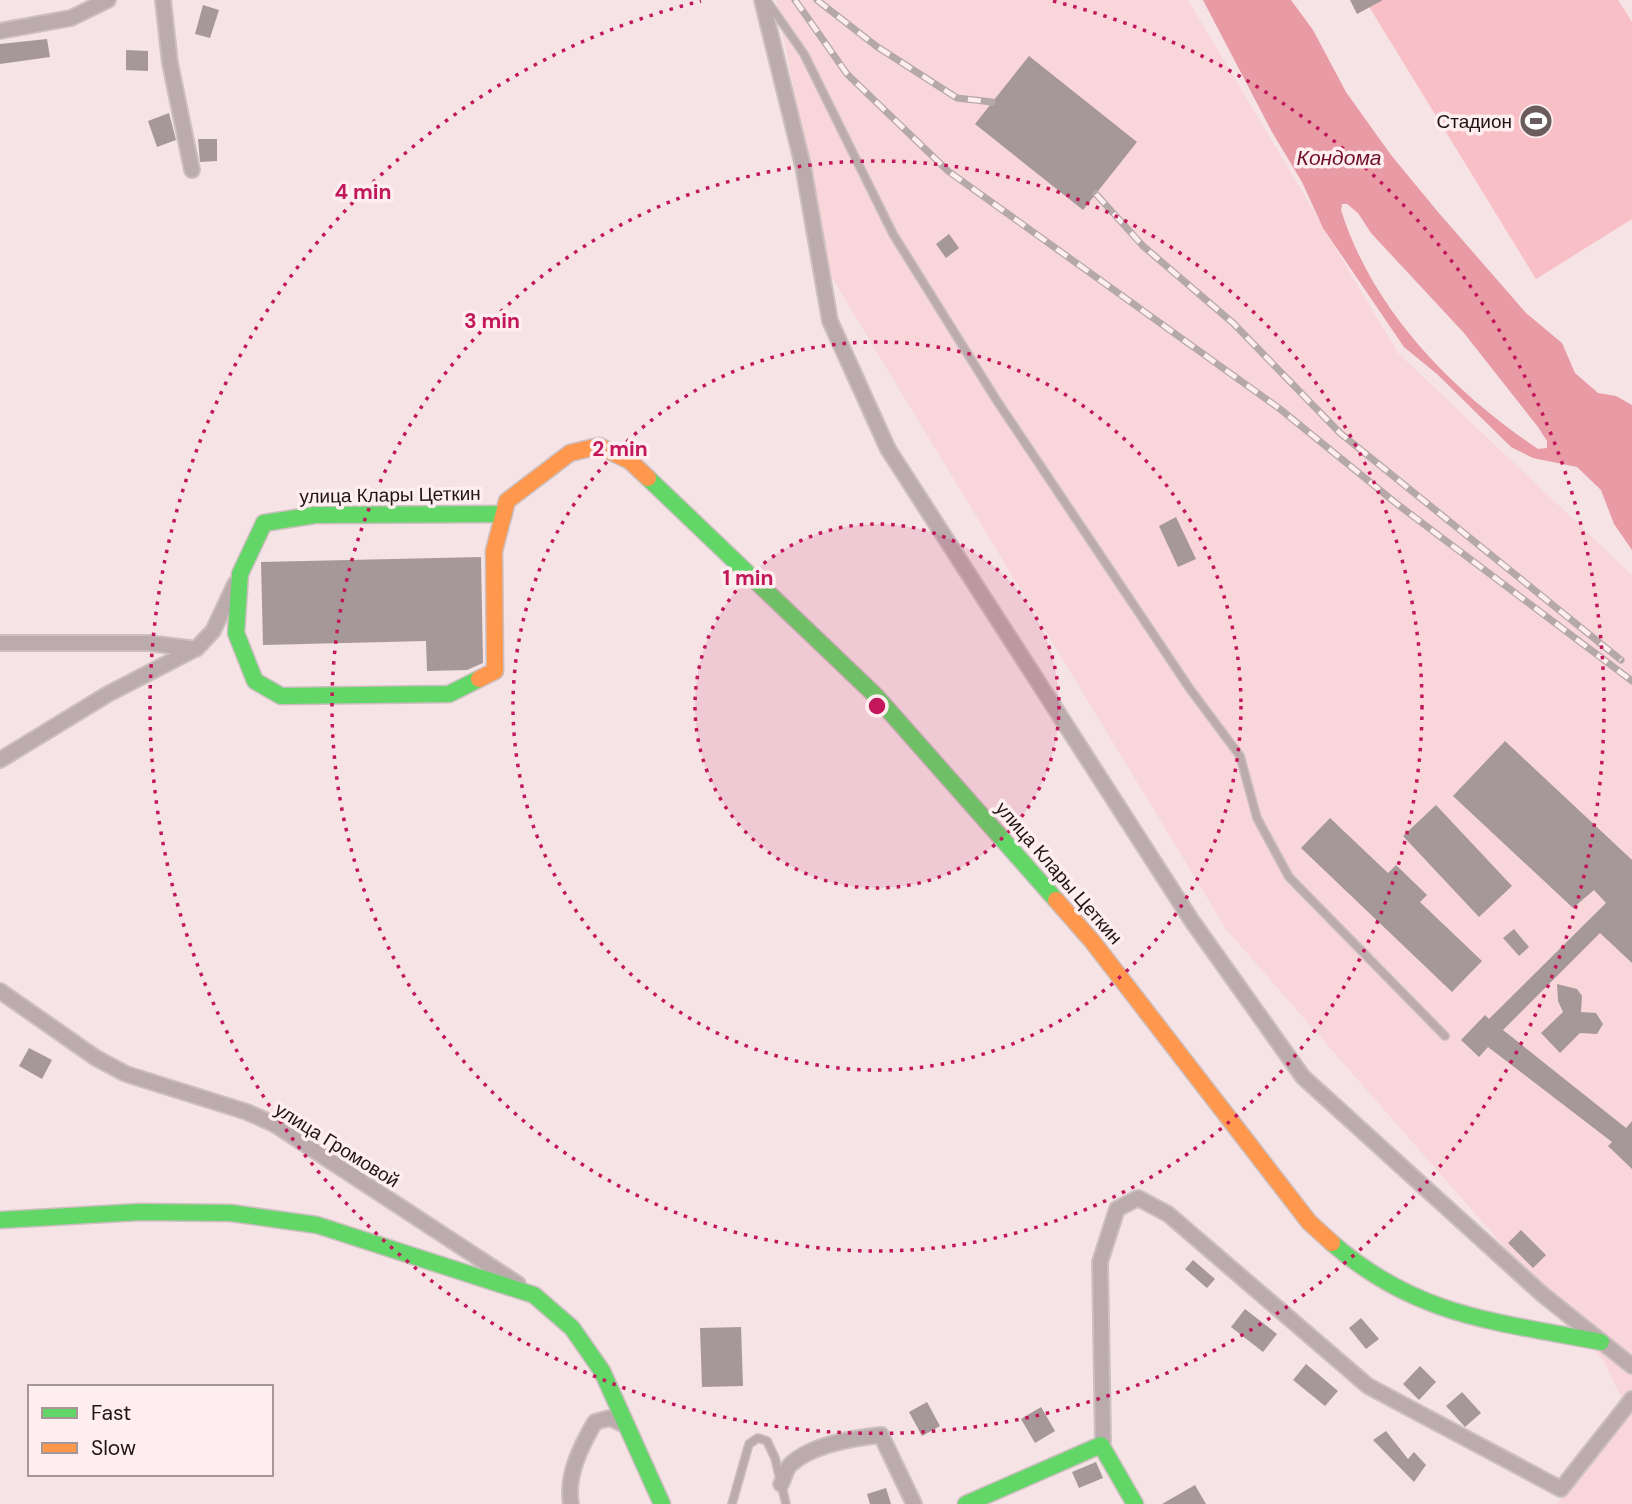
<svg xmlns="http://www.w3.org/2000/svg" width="1632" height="1504" viewBox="0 0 1632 1504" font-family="'DM Sans',sans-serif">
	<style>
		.built { fill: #f8d6d9 }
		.green { fill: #f9bfc6 }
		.water { fill: #e89aa5; fill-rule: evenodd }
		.building { fill: #a69899 }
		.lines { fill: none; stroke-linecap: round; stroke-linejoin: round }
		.lane-casing { stroke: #cdbfc0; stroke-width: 10 }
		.street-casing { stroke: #cdbfc0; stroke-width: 18 }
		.fast-casing { stroke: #cdbfc0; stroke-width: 19 }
		.slow-casing { stroke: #cdbfc0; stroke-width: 19 }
		.lane { stroke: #bbabac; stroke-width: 7 }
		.street { stroke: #bbabac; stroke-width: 14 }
		.fast { stroke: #63d668; stroke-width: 16 }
		.slow { stroke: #ff974d; stroke-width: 16 }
		.rail-casing { stroke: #b5a8a9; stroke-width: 7 }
		.rail { stroke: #feeeef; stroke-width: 4.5; stroke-dasharray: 13; stroke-linecap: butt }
		.ring { fill: none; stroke: #c2185b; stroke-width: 3.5; stroke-dasharray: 3.5 7 }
		.labels { text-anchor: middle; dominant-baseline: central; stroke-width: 7; stroke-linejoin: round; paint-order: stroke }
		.poi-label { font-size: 19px; fill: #201315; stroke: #feeeef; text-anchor: end }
		.street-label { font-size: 19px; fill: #201315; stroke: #feeeef }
		.water-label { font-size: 21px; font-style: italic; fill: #6d0f29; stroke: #feeeef }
		.centre { fill: #c2185b; stroke: #feeeef; stroke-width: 3.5 }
		.ring-label { font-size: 21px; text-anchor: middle; font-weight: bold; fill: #c2185b; stroke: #feeeef; stroke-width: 7; stroke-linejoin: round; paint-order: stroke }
	</style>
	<rect width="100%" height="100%" fill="#f5e3e5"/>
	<path class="built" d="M776,0H1188L1398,353L1632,575V1504H1557L1628,1413L1604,1361L1226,929L831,276Z"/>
	<path class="green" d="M1365,0H1618L1632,22V219L1536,279Z"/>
	<path class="water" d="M1203,0H1291L1313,30L1346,92L1391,155L1438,212L1526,313L1562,343L1575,373L1598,393L1616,396L1632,405V550L1614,524L1601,490L1577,467L1533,458L1511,447L1437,374L1404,347L1323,228L1302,182L1272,132ZM1342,204H1347L1358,213L1371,233L1464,333L1538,427L1547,441V448L1538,449C1452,391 1373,311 1341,210Z"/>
	<path class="building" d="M1350,0H1383L1357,14Z
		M203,5L219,10L210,38L195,34Z
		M47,39L50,57L0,64V44Z
		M126,50L148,51V71L126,70Z
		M1029,56L1137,142L1083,210L975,124Z
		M169,113L176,140L157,147L148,121Z
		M198,139H217V161L200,162Z
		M949,234L959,248L946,258L936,244Z
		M1176,517L1196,559L1178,567L1159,526Z
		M481,557L483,663L467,670L427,671L426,641L263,645L261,562Z
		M1505,741L1632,860V963L1600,933L1503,1030L1626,1128L1632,1121V1169L1608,1146L1612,1142L1488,1047L1479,1057L1461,1040L1485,1015L1489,1019L1606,903L1594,890L1573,908L1453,796Z
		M1436,805L1512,886L1479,917L1403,836Z
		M1330,818L1388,873L1396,865L1427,895L1420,902L1482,961L1452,992L1301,848Z
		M1514,929L1529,947L1519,956L1503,938Z
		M1557,984L1577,989L1582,996L1581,1012L1596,1013L1603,1024L1597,1034L1580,1033L1560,1053L1541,1033L1563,1012L1558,1001Z
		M29,1048L52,1060L42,1079L19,1066Z
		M1521,1230L1546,1255L1533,1268L1508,1243Z
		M1193,1260L1215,1279L1207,1288L1185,1269Z
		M1245,1309L1277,1334L1263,1352L1231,1327Z
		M1361,1318L1379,1339L1366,1349L1349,1328Z
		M741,1327L743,1386L702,1387L700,1328Z
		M1306,1364L1338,1391L1325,1406L1293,1380Z
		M1420,1366L1436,1382L1419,1400L1403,1384Z
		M1462,1392L1481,1413L1465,1427L1446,1406Z
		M927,1402L940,1426L922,1436L909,1412Z
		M1041,1407L1055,1431L1035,1443L1021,1419Z
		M1386,1431L1408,1459L1414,1452L1426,1465L1414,1482L1373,1440Z
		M1096,1462L1103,1478L1079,1488L1072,1472Z
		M1195,1485L1206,1504H1162Z
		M886,1488L891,1504H870L867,1494Z"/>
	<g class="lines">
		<defs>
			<path id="lane" d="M767,1L804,54L893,234L997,401L1190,689L1240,756L1257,818L1289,877L1445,1036
				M732,1504L749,1444L758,1438L767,1441L775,1458L786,1504"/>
			<path id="street" d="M163,0L170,63L192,170
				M762,0L803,166L830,321L888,449L1192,921L1303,1077L1542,1294L1632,1366
				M0,31L71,18L108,0
				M0,643H148L196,649L213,631L235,584
				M0,760L108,694L195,649
				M0,991L96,1058L126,1074L247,1112L274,1124L518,1284
				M1103,1441L1100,1262L1117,1209L1138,1198L1168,1214L1368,1386L1561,1489L1632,1399
				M781,1484C784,1478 786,1468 791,1464C813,1444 853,1438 881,1435L914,1504
				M571,1504C566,1475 581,1446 595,1422L610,1418L627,1426"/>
			<path id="fast" d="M648,478L876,696L1056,900
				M479,679L449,694L281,696L255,681L236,633L240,574L264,523L315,515L504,514
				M0,1220L140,1212L231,1213L317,1225L534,1295L572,1328L602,1371L662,1504
				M1332,1243C1417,1317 1495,1321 1601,1342
				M966,1504L1101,1445L1135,1504"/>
			<path id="slow" d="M479,679L495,671L494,551L507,501L570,453L599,446L630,461L648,478
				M1056,900L1092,941L1309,1222L1332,1243"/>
		</defs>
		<use href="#lane" class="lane-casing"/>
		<use href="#street" class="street-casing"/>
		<use href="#fast" class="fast-casing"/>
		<use href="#slow" class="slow-casing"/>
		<use href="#lane" class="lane"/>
		<use href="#street" class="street"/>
		<use href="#fast" class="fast"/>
		<use href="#slow" class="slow"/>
		<defs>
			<path id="rail" d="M795,0L847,74L948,171L1280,409L1397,504L1632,681
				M817,0L876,46L957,98L992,102
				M1096,194L1143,246L1233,323L1340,433L1621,660"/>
		</defs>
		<use href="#rail" class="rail-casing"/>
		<use href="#rail" class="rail"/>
	</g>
	<circle cx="877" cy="706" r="182" fill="#c2185b" fill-opacity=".12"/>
	<g class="ring">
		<circle cx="877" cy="706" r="182"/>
		<circle cx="877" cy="706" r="364"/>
		<circle cx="877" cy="706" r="545"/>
		<path d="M1053 1A727 727 0 1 1 701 1"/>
	</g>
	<defs>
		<symbol id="stadium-disc" viewBox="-11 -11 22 22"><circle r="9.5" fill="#6b5c5e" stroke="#feeeef"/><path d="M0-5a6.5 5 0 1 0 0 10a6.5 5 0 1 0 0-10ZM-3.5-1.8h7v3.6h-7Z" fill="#fff"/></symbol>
	</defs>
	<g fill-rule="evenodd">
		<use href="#stadium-disc" x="1517" y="102" width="38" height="38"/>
	</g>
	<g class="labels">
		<g class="poi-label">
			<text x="1512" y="121">Стадион</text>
		</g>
		<g class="street-label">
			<text transform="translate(390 495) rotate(-1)">улица Клары Цеткин</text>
			<text transform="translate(1059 873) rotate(49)">улица Клары Цеткин</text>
			<text transform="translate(337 1145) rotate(32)">улица Громовой</text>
		</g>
		<g class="water-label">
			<text x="1339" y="158">Кондома</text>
		</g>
	</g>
	<circle cx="877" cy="706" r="10" class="centre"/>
	<g class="ring-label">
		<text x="363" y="199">4 min</text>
		<text x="492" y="328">3 min</text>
		<text x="620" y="456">2 min</text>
		<text x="748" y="585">1 min</text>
	</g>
	<rect x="28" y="1385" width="245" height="91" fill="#feeeef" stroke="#a59698" stroke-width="2"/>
	<rect x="42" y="1408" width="35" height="10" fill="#63d668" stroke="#a59698" stroke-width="2"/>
	<text x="91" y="1420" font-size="21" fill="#201315">Fast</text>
	<rect x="42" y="1443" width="35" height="10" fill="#ff974d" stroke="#a59698" stroke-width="2"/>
	<text x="91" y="1455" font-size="21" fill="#201315">Slow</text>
</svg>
